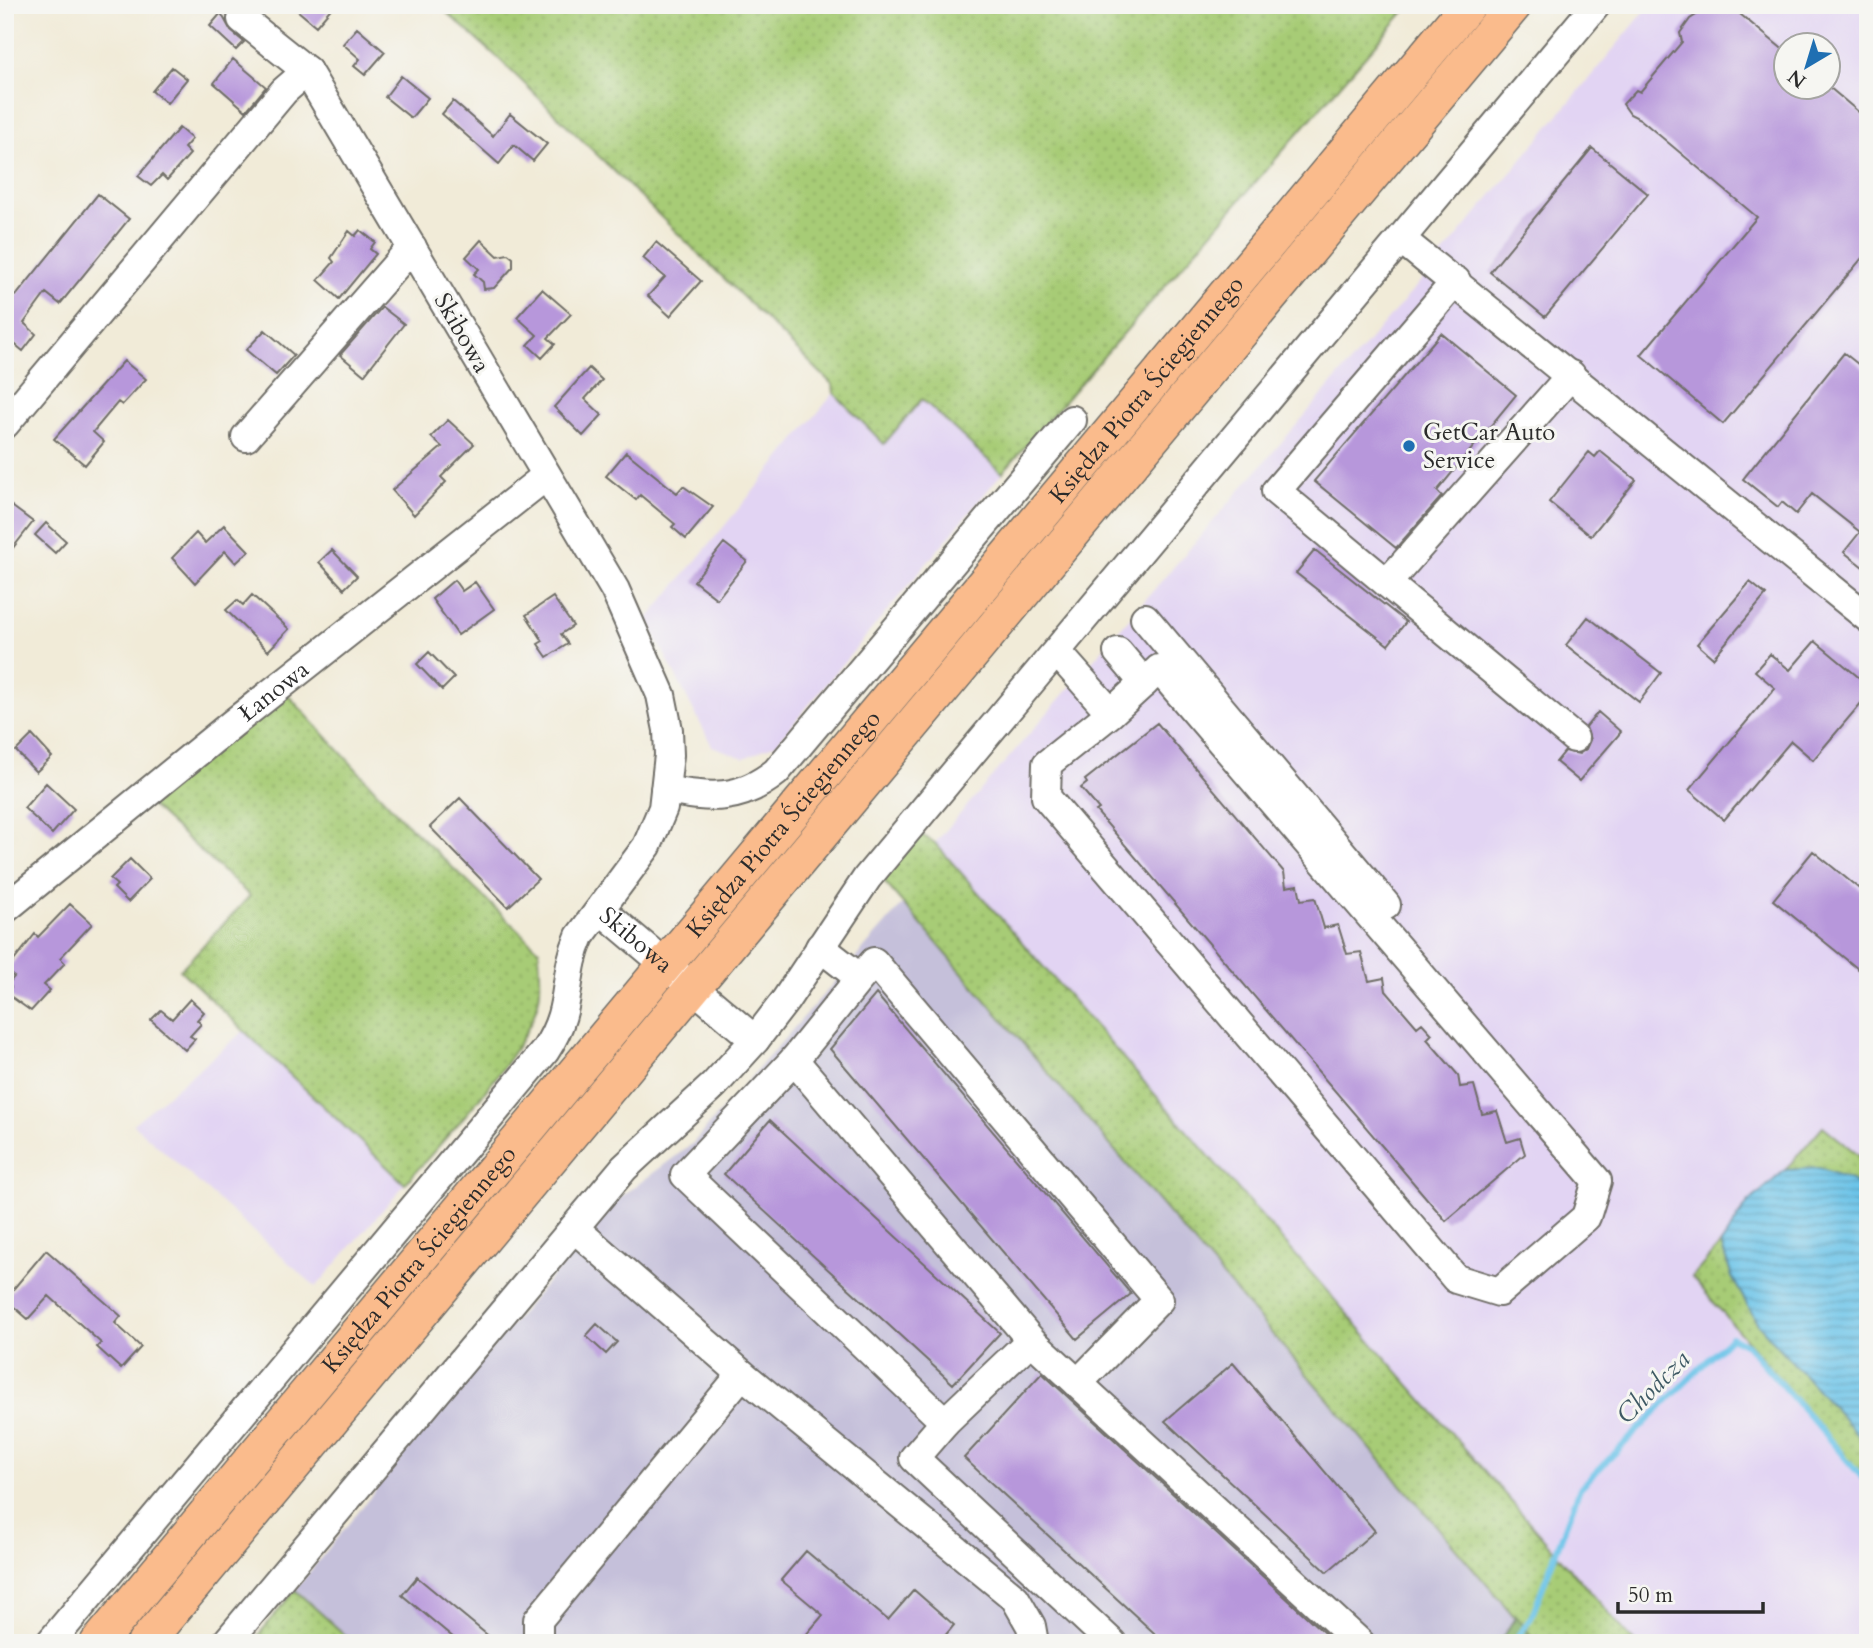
<svg xmlns="http://www.w3.org/2000/svg" width="1873" height="1648" viewBox="0 0 1873 1648" font-family="Cardo,serif">
	<style>
		.built { fill: #e2d4f3; fill-rule: evenodd }
		.industrial { fill: #c5c0da }
		.grass { fill: url(#grass-dots); stroke: #697c50; stroke-width: 2 }
		.forest { fill: url(#forest-firs); stroke: #586e49; stroke-width: 2 }
		.water { fill: url(#water-rules); stroke: #4c788a; stroke-width: 2 }
		.lines { fill: none; stroke-linecap: round; stroke-linejoin: round }
		.stream { stroke: #6cc4e9; stroke-width: 6 }
		.building { fill: #b797db }
		.minor-casing { stroke: #706e68; stroke-width: 32 }
		.major-casing { stroke: #706e68; stroke-width: 38 }
		.minor { stroke: #fff; stroke-width: 28 }
		.major { stroke: #fabb8c; stroke-width: 35 }
		.poi-dot { fill: #1f6fb2; stroke: #f6f6f2; stroke-width: 2.5 }
		.labels { text-anchor: middle; dominant-baseline: central; stroke-width: 6; stroke-linejoin: round; paint-order: stroke }
		.street-label { font-size: 24px; fill: #2b2b2b; stroke: #f6f6f2 }
		.poi-label { font-size: 24px; fill: #2b2b2b; stroke: #f6f6f2; text-anchor: start }
		.water-label { font-size: 26px; font-style: italic; fill: #3e5964; stroke: #f6f6f2 }
	</style>
	<defs>
		<pattern id="grass-dots" width="8" height="8" patternUnits="userSpaceOnUse" patternTransform="scale(1.75)"><rect width="8" height="8" fill="#a7cc76"/><path d="M2 2h.1M6 6h.1" fill="none" stroke="#90af66" stroke-width="1.8" stroke-linecap="round"/></pattern>
		<pattern id="forest-firs" width="22" height="20" patternUnits="userSpaceOnUse" patternTransform="scale(1.75)"><rect width="22" height="20" fill="#85b067"/><path d="M5 1l3.5 6h-7zM16 11l3.5 6h-7z" fill="#6d8f55"/></pattern>
		<pattern id="water-rules" width="6" height="5" patternUnits="userSpaceOnUse" patternTransform="scale(1.75)"><rect width="6" height="5" fill="#6cc4e9"/><path d="M0 2.5h6" fill="none" stroke="#599fbd"/></pattern>
	</defs>
	<rect width="100%" height="100%" fill="#f6f6f2"/>
	<filter id="ink" filterUnits="userSpaceOnUse"><feTurbulence type="fractalNoise" baseFrequency=".0143" numOctaves="2"/><feDisplacementMap in="SourceGraphic" scale="14" xChannelSelector="R" yChannelSelector="G"/><feConvolveMatrix kernelMatrix="1 2 1 2 8 2 1 2 1" color-interpolation-filters="sRGB"/></filter>
	<filter id="wash" filterUnits="userSpaceOnUse"><feTurbulence type="fractalNoise" baseFrequency=".00686" numOctaves="4" result="noise"/><feDisplacementMap in="SourceGraphic" scale="28" xChannelSelector="R" yChannelSelector="G"/><feGaussianBlur stdDeviation="1.57" result="paint"/><feColorMatrix in="noise" values="0 0 0 0 0 0 0 0 0 0 0 0 0 0 0 0 0 1.4 0 .05"/><feComposite in="paint" operator="in"/></filter>
	<g filter="url(#wash)">
		<rect width="100%" height="100%" fill="#f1ebd8"/>
		<path class="built" d="M1650,5H1868V1163L1823,1126L1785,1170L1748,1203L1721,1244L1692,1277L1868,1482V1643H1635L935,843L1414,289ZM1786,46H1828V88H1786Z
			M834,393L884,444L922,399L1002,473L777,743L744,758L712,746L647,620Z
			M244,1031L405,1184L316,1287L133,1124Z"/>
		<path class="industrial" d="M903,904L1516,1616L1499,1643H354L295,1590L458,1388L617,1200L692,1144Z"/>
		<path class="grass" d="M438,5H1410L1002,473L922,399L884,444L834,393L833,385L497,57Z
			M286,693L406,823L539,950C539,965 542,983 539,998C528,1053 443,1140 405,1184L180,970L250,896L147,802Z
			M920,834L935,843L1635,1643H1537L882,879Z
			M1823,1126L1868,1163V1193C1838,1171 1821,1168 1785,1170Z
			M1721,1244L1732,1277L1758,1324L1868,1446V1482L1692,1277Z
			M295,1590L354,1643H252Z"/>
		<path class="forest" d="M1516,1616L1537,1643H1499Z"/>
		<path class="water" d="M1819,1168L1849,1179L1868,1193V1446L1758,1324L1732,1277L1721,1244L1748,1203L1785,1170Z"/>
		<g class="lines">
			<path class="stream" d="M1514,1643L1531,1618L1580,1488L1731,1337L1747,1345L1868,1484"/>
		</g>
		<g id="blocks">
			<path class="building" d="M291,5H334L316,26Z
				M1712,5H1729L1786,52V88L1829,87L1868,120V251L1723,424L1641,355L1757,217L1640,119L1630,114L1623,104L1636,90L1640,92L1682,42L1680,33L1690,19Z
				M221,13L231,31L244,42L236,50L210,26Z
				M357,28L385,52L365,75L354,66L360,59L343,44Z
				M233,59L266,87L246,111L214,83Z
				M172,67L187,79L167,103L152,91Z
				M401,76L428,98L411,118L385,97Z
				M453,101L493,136L510,114L547,144L533,161L514,145L499,164L442,114Z
				M179,128L192,139L184,148L190,154L167,180L162,175L151,186L138,176Z
				M1592,148L1648,194L1545,317L1490,272Z
				M98,194L129,219L60,304L46,293L24,323L36,334L23,351L5,336V288L16,296Z
				M360,230L375,242L370,249L376,254L339,299L318,280L334,262L331,258L349,231L355,236Z
				M481,240L498,256L508,254L513,258V267L494,288L484,289L483,282L474,274L479,269L466,257Z
				M656,242L701,281L670,316L648,296L665,277L643,258Z
				M542,289L571,314L548,338L555,344L542,358L528,345L537,335L517,317Z
				M382,307L404,324L364,375L340,355Z
				M265,330L294,355L276,375L246,350Z
				M1441,333L1516,395L1437,491L1442,496L1396,548L1314,481Z
				M1844,353L1868,372V571L1844,552L1860,532L1812,494L1796,514L1782,502L1778,507L1743,479Z
				M124,361L146,379L122,405L118,402L93,432L104,442L85,465L54,439Z
				M589,368L602,380L585,399L602,415L583,436L554,407Z
				M448,420L474,444L441,477L446,482L414,515L392,490L442,447L431,437Z
				M1600,451L1636,480L1591,536L1549,502L1589,452L1595,457Z
				M626,452L677,493L683,486L713,507L686,539L672,527L675,524L640,495L636,500L606,476Z
				M5,501L33,522L5,558Z
				M46,523L66,541L55,553L35,535Z
				M224,525L249,551L236,563L225,551L195,583L172,558L196,533L205,543Z
				M724,543L747,561L717,599L694,581Z
				M332,550L357,576L344,589L319,562Z
				M1315,550L1406,622L1388,645L1296,573Z
				M454,580L462,591L475,582L494,609L458,635L432,599Z
				M1750,582L1766,595L1713,658L1697,644Z
				M252,595L289,629L268,651L226,610L237,600L243,605Z
				M553,597L573,626L561,634L568,644L547,657L538,644L543,641L526,615Z
				M1588,617L1661,673L1639,702L1566,645Z
				M1815,641L1868,685V695L1813,760L1791,741L1724,820L1689,790L1775,688L1755,671L1770,654L1790,670Z
				M429,652L454,678L442,690L417,664Z
				M1598,712L1621,732L1579,781L1556,762L1565,751L1579,754L1586,749L1590,740L1586,727Z
				M1157,723L1284,872L1286,887L1298,885L1301,900L1315,898L1324,928L1338,925L1347,954L1361,952L1369,981L1384,978L1386,991L1417,1027L1422,1023L1432,1034L1427,1039L1458,1075L1460,1087L1474,1085L1482,1114L1497,1111L1507,1142L1520,1138L1525,1154L1446,1221L1096,811L1099,809L1081,788L1087,783L1085,780Z
				M32,735L52,757L36,772L16,751Z
				M46,783L74,809L52,834L24,808Z
				M460,798L538,879L508,907L430,827Z
				M1813,851L1868,896V977L1773,900Z
				M130,859L150,879L128,902L114,888L117,885L110,879Z
				M70,904L92,924L60,958L65,963L44,985L50,990L31,1011L6,993L11,987L8,984L14,977L6,971L35,934L38,937Z
				M876,994L1131,1294L1077,1339L830,1049Z
				M190,999L204,1012L197,1020L201,1024L190,1036L195,1039L185,1050L151,1020L161,1010L172,1019Z
				M770,1120L1000,1333L953,1384L724,1174Z
				M46,1250L121,1316L115,1323L141,1347L121,1369L97,1347L101,1343L49,1296L28,1319L5,1299Z
				M597,1324L617,1342L606,1354L586,1336Z
				M1233,1363L1375,1531L1327,1572L1165,1421Z
				M1042,1373L1335,1643H1165L964,1458Z
				M806,1551L888,1620L914,1590L954,1625L939,1643H799L823,1615L781,1580Z
				M417,1577L497,1643H460L402,1595Z"/>
		</g>
	</g>
	<g filter="url(#ink)">
		<use href="#blocks" fill-opacity="0" stroke="#706e68" stroke-width="2"/>
		<g class="lines">
			<defs>
				<g id="minor">
					<path d="M1402,240L1868,618"/>
					<path d="M1456,281L1276,491L1574,738"/>
					<path d="M5,424L284,91L307,71"/>
					<path d="M246,437L412,247"/>
					<path d="M1387,583L1571,375"/>
					<path d="M1145,618L1386,905"/>
					<path d="M1057,652L1111,713L1047,764L1046,797L1456,1279L1499,1292L1586,1217L1597,1181L1159,669L1111,713"/>
					<path d="M1118,652L1144,683"/>
					<path d="M665,790C711,798 738,802 776,772L1072,420"/>
					<path id="s1" d="M5,909L232,724L546,476"/>
					<path id="s2" d="M601,910L755,1040"/>
					<path d="M820,947L860,978L794,1060L685,1175L945,1422L914,1458L1112,1643"/>
					<path d="M860,978L874,962L1159,1300L1078,1383"/>
					<path d="M794,1060L1031,1340L1360,1643"/>
					<path d="M574,1228L742,1374L1015,1598L1031,1626L1034,1643"/>
					<path d="M945,1422L1031,1340"/>
					<path d="M50,1643L545,1051C575,1006 561,979 580,936L647,846L663,808L669,755L668,730L661,695L615,590L307,71L242,19"/>
					<path d="M226,1643L624,1168L714,1085L755,1040L785,1001L867,878L1596,5"/>
					<path d="M541,1643L538,1640V1620L742,1374"/>
				</g>
				<g id="major">
					<path id="s3" d="M98,1643L1468,5"/>
					<path d="M145,1643L1514,5"/>
				</g>
			</defs>
			<use href="#minor" class="minor-casing"/>
			<use href="#major" class="major-casing"/>
			<use href="#minor" class="minor"/>
			<use href="#major" class="major"/>
		</g>
	</g>
	<circle class="poi-dot" cx="1409" cy="446" r="7"/>
	<g class="labels">
		<g class="street-label">
			<text transform="translate(462 333) rotate(60)">Skibowa</text>
			<text stroke="none"><textPath href="#s3" startOffset="1634">Księdza Piotra Ściegiennego</textPath></text>
			<text stroke="none"><textPath href="#s1" startOffset="346">Łanowa</textPath></text>
			<text stroke="none"><textPath href="#s3" startOffset="1068">Księdza Piotra Ściegiennego</textPath></text>
			<text stroke="none"><textPath href="#s2" startOffset="46">Skibowa</textPath></text>
			<text stroke="none"><textPath href="#s3" startOffset="500">Księdza Piotra Ściegiennego</textPath></text>
		</g>
		<g class="poi-label">
			<text x="1423" y="432">GetCar Auto<tspan x="1423" dy="28">Service</tspan></text>
		</g>
		<g class="water-label">
			<text transform="translate(1653 1387) rotate(-45)">Chodcza</text>
		</g>
	</g>
	<rect width="1873" height="1648" fill="none" stroke="#f6f6f2" stroke-width="28"/>
	<g transform="translate(1807 66) rotate(218)"><circle r="33" fill="#f6f6f2" stroke="#a5a5a2" stroke-width="2"/>
	<path d="M0-5L12 26L0 18L-12 26Z" fill="#1f6fb2"/>
	<text y="-10" font-size="19" font-weight="bold" text-anchor="middle" fill="#2b2b2b">N</text>
	</g>
	<path d="M1618 1602v10h145v-10" fill="none" stroke="#2b2b2b" stroke-width="3.5"/>
	<text x="1628" y="1602" font-size="21" fill="#2b2b2b" stroke="#f6f6f2" stroke-width="5" paint-order="stroke">50 m</text>
</svg>
